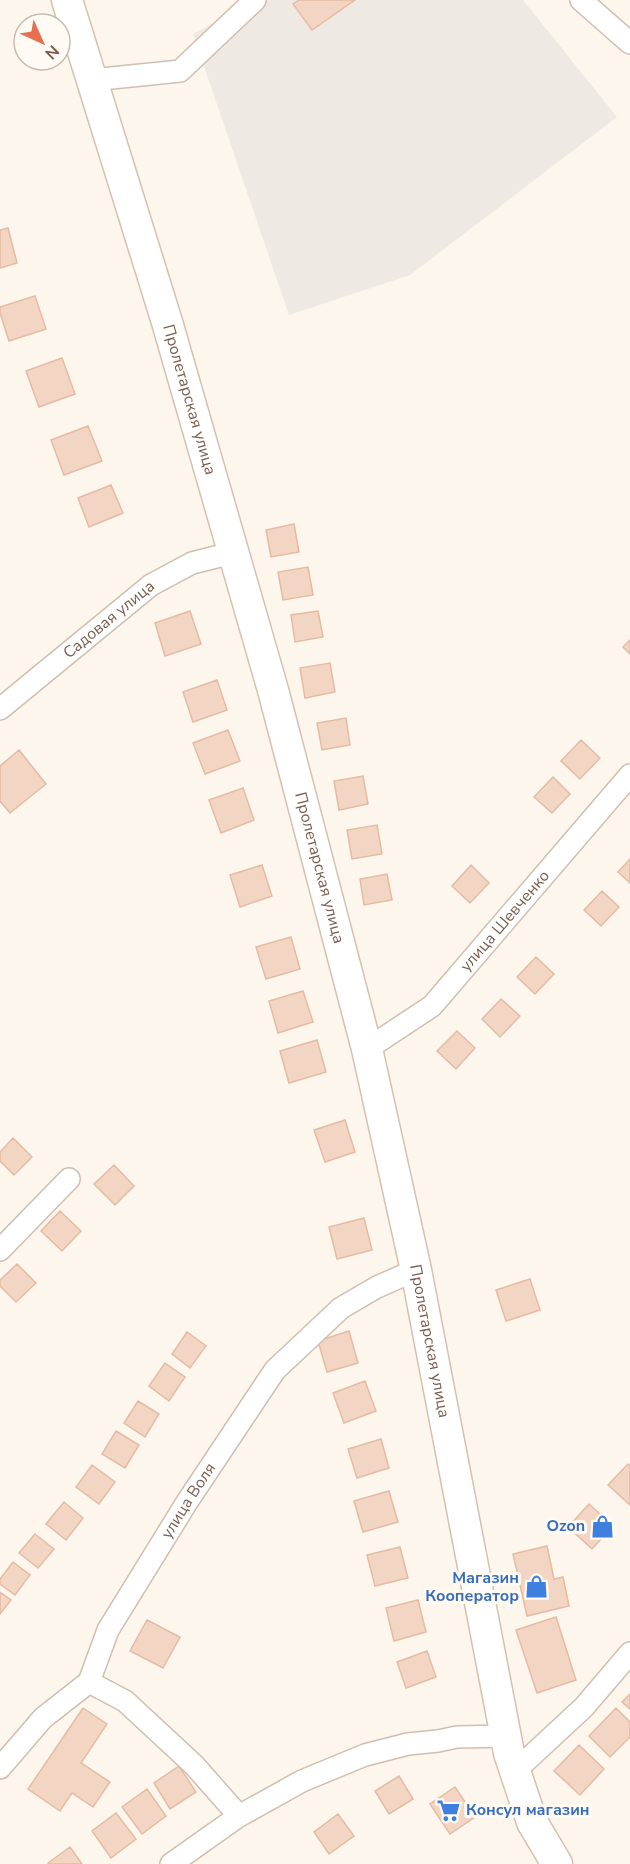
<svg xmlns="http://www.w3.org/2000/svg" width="630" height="1864" viewBox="0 0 630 1864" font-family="'Nunito Sans',sans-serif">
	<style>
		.industrial { fill: #efe9e4 }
		.building { fill: #f3d5c3; stroke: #e6bba3; stroke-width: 1.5 }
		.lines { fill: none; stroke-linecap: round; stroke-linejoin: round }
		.street-casing { stroke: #d1beb0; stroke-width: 24 }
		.secondary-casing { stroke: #d6c0b0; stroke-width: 33 }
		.street { stroke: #fff; stroke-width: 21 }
		.secondary { stroke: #fff; stroke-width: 30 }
		.labels { text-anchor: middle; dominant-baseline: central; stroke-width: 6; stroke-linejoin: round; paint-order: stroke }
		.street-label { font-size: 16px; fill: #7a5c4d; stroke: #fffaf3 }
		.shop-label { font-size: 16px; font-weight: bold; fill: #366cbe; stroke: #fffaf3; text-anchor: end }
	</style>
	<rect width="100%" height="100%" fill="#fdf6ec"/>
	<path class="industrial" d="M256,0H523L617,117L410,275L289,315L193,34Z"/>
	<path class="building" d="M299,0H355L312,30L293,4Z
		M8,228L17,263L0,268V230Z
		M35,296L46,329L9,341L0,313V307Z
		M62,358L75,394L39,407L26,371Z
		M88,426L102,461L64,475L51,440Z
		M111,485L123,513L89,527L78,498Z
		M294,524L299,552L271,557L266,530Z
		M308,567L313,595L283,600L278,572Z
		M190,611L201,644L165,656L155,623Z
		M318,611L323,637L295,642L291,615Z
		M630,640V654L623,647Z
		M330,663L335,692L305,698L300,668Z
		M217,680L227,710L193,722L183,692Z
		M346,718L350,745L322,750L317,723Z
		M228,730L240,761L205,774L193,743Z
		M581,740L600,758L580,779L561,761Z
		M19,750L46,784L10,813L0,801V766Z
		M363,776L368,804L339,810L334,781Z
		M553,777L570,794L552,813L534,797Z
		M243,788L254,820L221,833L209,800Z
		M377,825L382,854L352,859L347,830Z
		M630,859V883L618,872Z
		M262,865L272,896L240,907L230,875Z
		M471,865L489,883L470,903L452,886Z
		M387,874L392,900L364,905L360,879Z
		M602,891L619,907L601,926L584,910Z
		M291,937L300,969L266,979L256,947Z
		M536,957L554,974L535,994L517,977Z
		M303,991L313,1022L278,1033L269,1001Z
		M501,999L520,1016L500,1037L482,1019Z
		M457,1031L475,1048L456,1069L437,1051Z
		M317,1040L326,1072L289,1083L280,1051Z
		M345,1120L355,1152L325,1162L314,1130Z
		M13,1138L32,1157L14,1175L0,1161V1152Z
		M114,1165L134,1186L115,1205L94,1184Z
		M60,1211L81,1231L62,1251L41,1231Z
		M364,1218L372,1250L337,1259L329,1227Z
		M17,1264L36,1283L16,1302L0,1286V1280Z
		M530,1279L540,1310L506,1321L496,1290Z
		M349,1331L358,1363L327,1372L318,1341Z
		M187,1332L206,1346L190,1368L172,1354Z
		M165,1363L185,1377L169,1401L149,1386Z
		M365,1381L376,1411L344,1423L333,1393Z
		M138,1401L159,1414L145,1437L124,1423Z
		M116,1431L139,1445L125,1468L102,1454Z
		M381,1439L389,1468L357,1478L348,1449Z
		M628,1464L630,1466V1505L608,1485Z
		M92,1465L115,1482L99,1504L76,1487Z
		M389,1491L398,1522L363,1532L354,1501Z
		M64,1502L83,1518L66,1540L46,1524Z
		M589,1504L613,1526L592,1549L568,1527Z
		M35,1534L54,1549L38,1568L19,1553Z
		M547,1546L554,1579L563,1577L569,1606L527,1616L513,1554Z
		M400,1547L408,1578L375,1586L367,1555Z
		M13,1562L30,1575L15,1595L0,1584V1579Z
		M0,1592L11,1600L0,1614Z
		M418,1600L426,1632L394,1641L386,1608Z
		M556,1617L576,1680L537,1693L516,1630Z
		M147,1620L180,1637L163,1668L130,1651Z
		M427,1651L436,1677L406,1688L397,1662Z
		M630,1694V1709L622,1702Z
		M83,1708L107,1724L81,1763L110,1782L93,1807L72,1793L60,1811L28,1789Z
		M616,1708L630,1722V1737L610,1757L589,1736Z
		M579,1745L604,1769L580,1795L554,1771Z
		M179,1766L196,1792L170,1809L154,1783Z
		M399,1776L413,1799L389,1814L375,1791Z
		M455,1787L475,1817L450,1834L430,1804Z
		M147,1789L166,1816L142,1834L122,1807Z
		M116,1813L136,1839L111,1858L92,1831Z
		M338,1814L354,1836L329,1854L314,1832Z
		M70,1847L82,1864H49L48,1863Z"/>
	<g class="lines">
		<defs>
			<g id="street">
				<path d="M581,0L630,43"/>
				<path d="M92,80L180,71L255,0"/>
				<path id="s1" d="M0,709L151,585L192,563L232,553"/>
				<path id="s2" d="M367,1049L432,1006L630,775"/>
				<path d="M0,1250L69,1179"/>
				<path d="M89,1682L125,1701L194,1765L239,1816"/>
				<path id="s3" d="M0,1768L43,1718L89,1682L108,1630L187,1502L275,1370L341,1308L377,1287L416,1270"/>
				<path d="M515,1771L584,1707L630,1653"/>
				<path d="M171,1864L239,1816L302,1781L365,1755L408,1744L438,1741L457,1737L506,1736"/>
			</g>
			<g id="secondary">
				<path id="s4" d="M67,0L167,322L273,690L367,1049L416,1270L509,1753L532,1822L557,1864"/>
			</g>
		</defs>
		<use href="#street" class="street-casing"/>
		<use href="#secondary" class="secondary-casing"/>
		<use href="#street" class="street"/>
		<use href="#secondary" class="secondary"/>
	</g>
	<defs>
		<symbol id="shop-bare" viewBox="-9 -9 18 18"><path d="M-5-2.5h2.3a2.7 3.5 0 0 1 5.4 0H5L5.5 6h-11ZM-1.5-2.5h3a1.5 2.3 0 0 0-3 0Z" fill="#3f7fe0" stroke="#fffaf3" stroke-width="2.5" paint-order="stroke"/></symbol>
		<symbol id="supermarket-bare" viewBox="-9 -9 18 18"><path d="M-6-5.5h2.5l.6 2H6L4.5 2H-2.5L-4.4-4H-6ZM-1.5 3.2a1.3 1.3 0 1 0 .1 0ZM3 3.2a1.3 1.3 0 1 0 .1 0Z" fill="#3f7fe0" stroke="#fffaf3" stroke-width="2.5" paint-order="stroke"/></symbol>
	</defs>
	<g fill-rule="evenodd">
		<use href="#shop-bare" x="586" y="1510" width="33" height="33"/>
		<use href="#shop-bare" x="520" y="1570" width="33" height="33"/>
		<use href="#supermarket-bare" x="432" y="1794" width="33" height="33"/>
	</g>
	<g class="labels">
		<g class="street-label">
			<text stroke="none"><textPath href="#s4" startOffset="418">Пролетарская улица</textPath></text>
			<text stroke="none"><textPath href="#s1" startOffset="141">Садовая улица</textPath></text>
			<text stroke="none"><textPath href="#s4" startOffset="904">Пролетарская улица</textPath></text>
			<text stroke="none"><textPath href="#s2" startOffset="190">улица Шевченко</textPath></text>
			<text stroke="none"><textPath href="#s4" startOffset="1390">Пролетарская улица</textPath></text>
			<text stroke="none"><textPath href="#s3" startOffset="332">улица Воля</textPath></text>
		</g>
		<g class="shop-label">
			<text x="585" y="1526">Ozon</text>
			<text x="519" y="1578">Магазин<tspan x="519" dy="18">Кооператор</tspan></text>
			<text x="466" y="1810" text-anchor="start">Консул магазин</text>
		</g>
	</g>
	<g transform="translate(42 42) rotate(135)"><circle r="28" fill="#fffaf3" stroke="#cabbb1" stroke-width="1.5"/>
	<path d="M0-4.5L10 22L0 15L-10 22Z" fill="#e76f51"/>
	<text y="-9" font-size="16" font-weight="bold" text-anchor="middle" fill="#7a5c4d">N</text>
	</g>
</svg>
